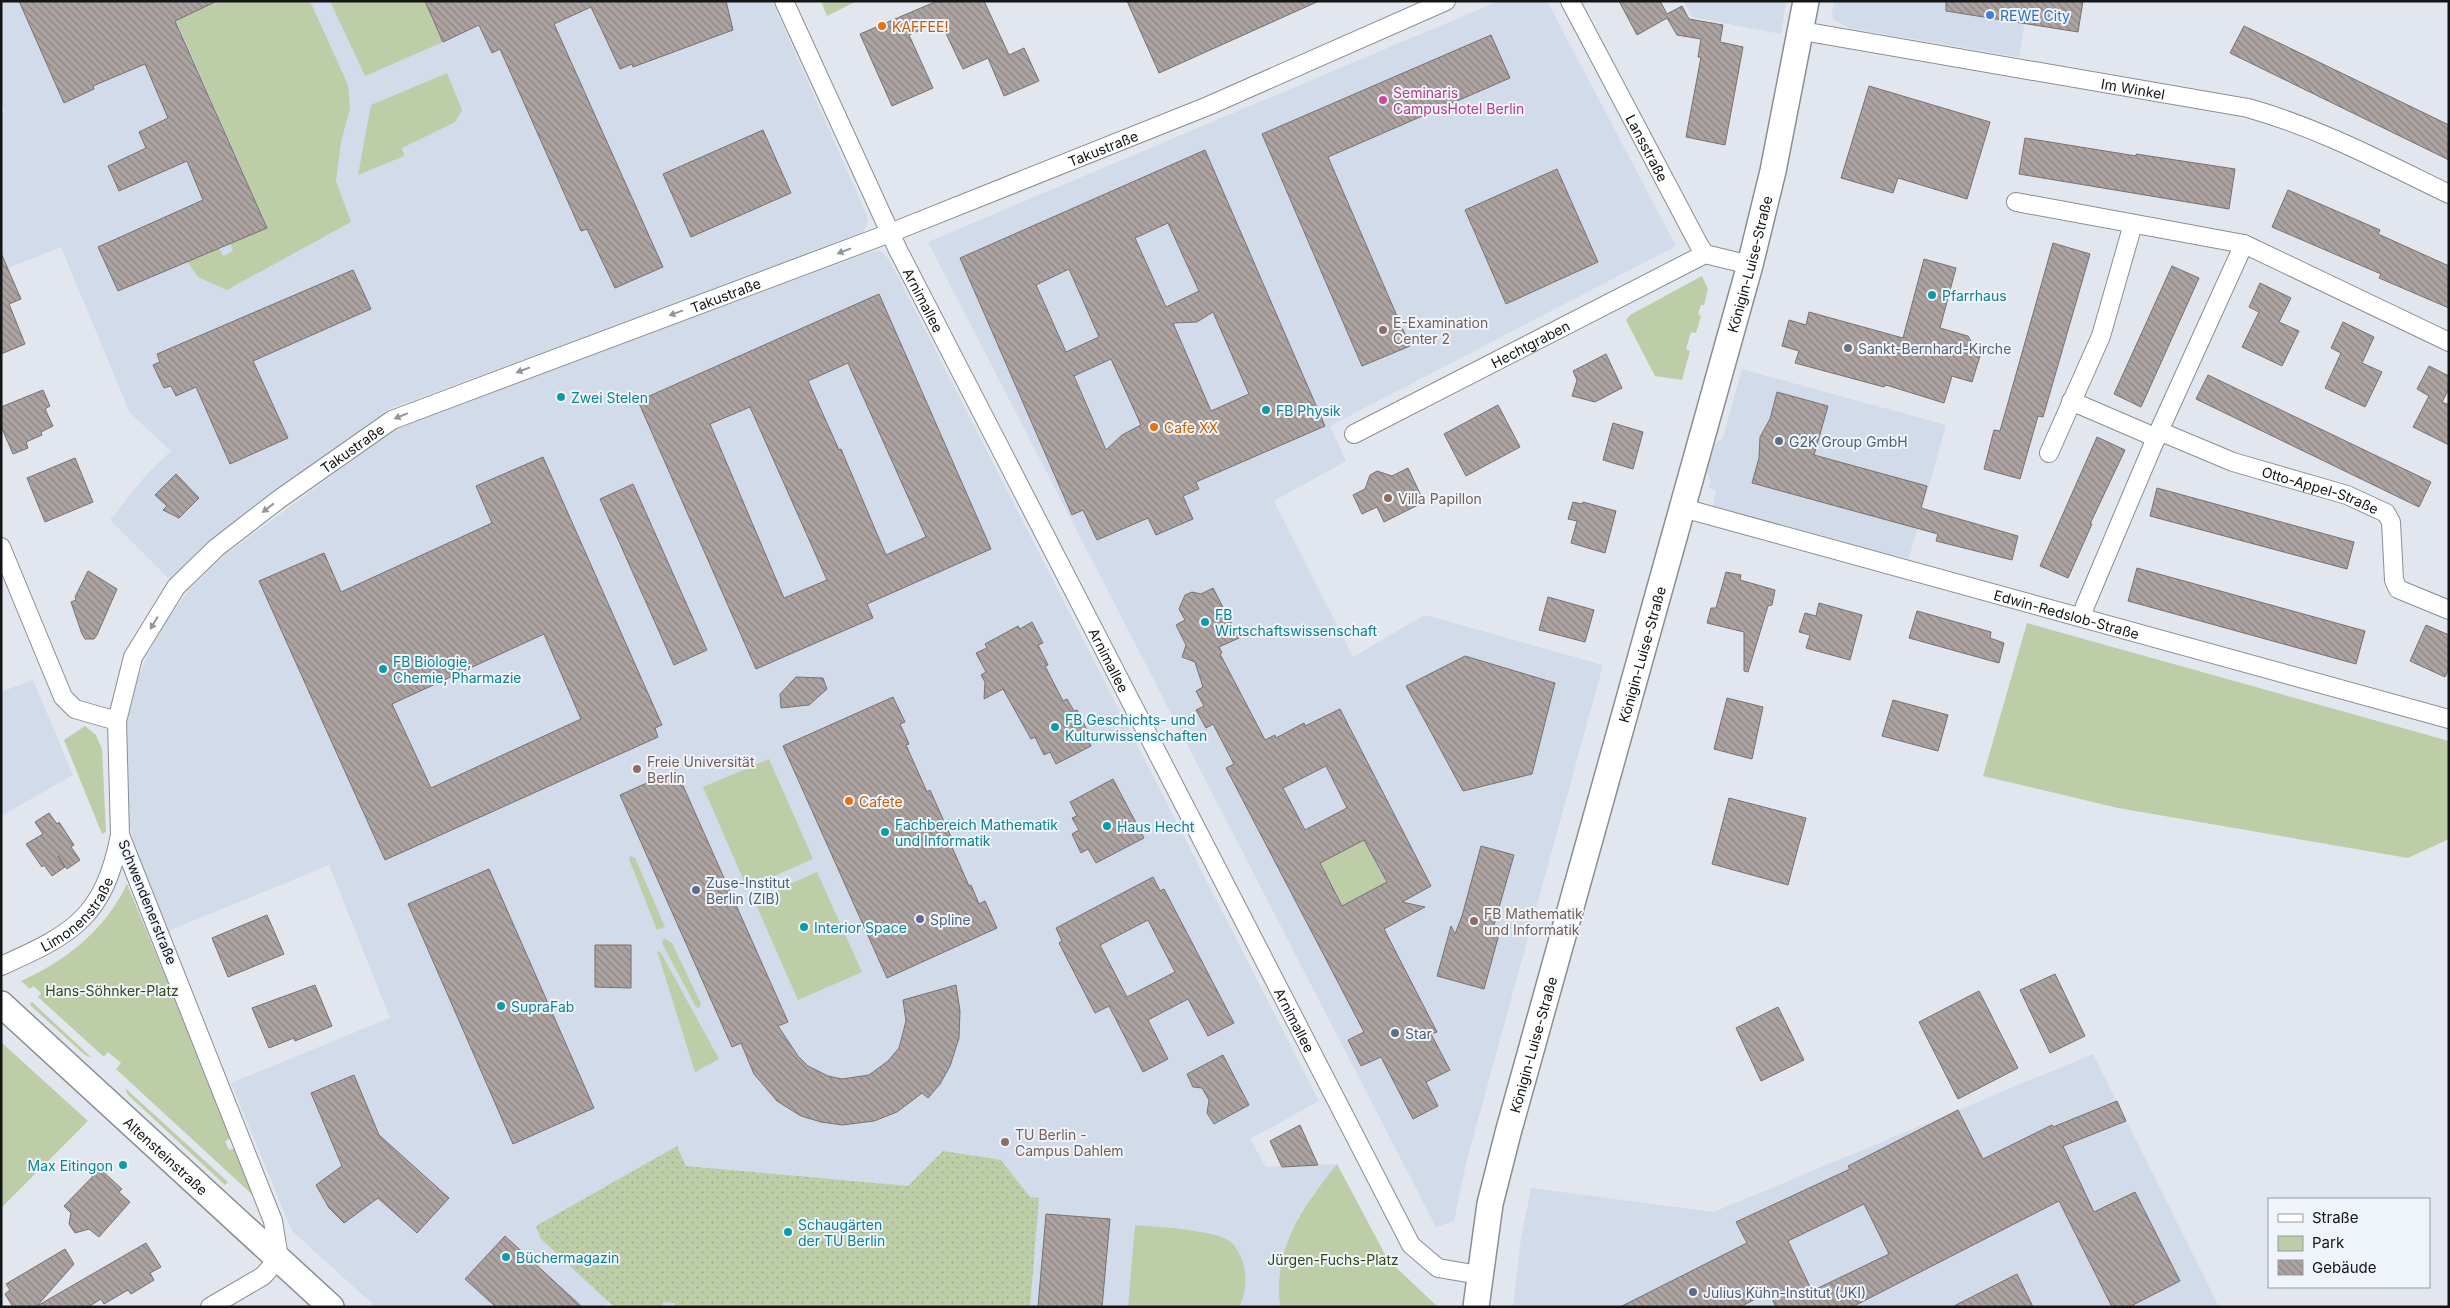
<svg xmlns="http://www.w3.org/2000/svg" width="2450" height="1308" viewBox="0 0 2450 1308" font-family="Inter,sans-serif">
	<style>
		.built { fill: #d2dbe9 }
		.green { fill: #bccda7 }
		.garden { fill: url(#garden-dots) }
		.building { fill: url(#building-back-hatch); stroke: #79716f; fill-rule: evenodd }
		.lines { fill: none; stroke-linecap: round; stroke-linejoin: round }
		.street-casing { stroke: #898e94; stroke-width: 20 }
		.secondary-casing { stroke: #898e94; stroke-width: 28 }
		.street { stroke: #fff; stroke-width: 18 }
		.secondary { stroke: #fff; stroke-width: 25 }
		.oneway { fill: #949596 }
		.shop-dot { fill: #3f7fe0; stroke: #eff4fb; stroke-width: 2 }
		.food-dot { fill: #e8710a; stroke: #eff4fb; stroke-width: 2 }
		.hotel-dot { fill: #d1479c; stroke: #eff4fb; stroke-width: 2 }
		.culture-dot { fill: #0f9aa8; stroke: #eff4fb; stroke-width: 2 }
		.education-dot { fill: #8d6e63; stroke: #eff4fb; stroke-width: 2 }
		.worship-dot { fill: #6b7280; stroke: #eff4fb; stroke-width: 2 }
		.service-dot { fill: #5c6f8a; stroke: #eff4fb; stroke-width: 2 }
		.labels { text-anchor: middle; dominant-baseline: central; stroke-width: 4; stroke-linejoin: round; paint-order: stroke }
		.shop-label { font-size: 14px; fill: #366cbe; stroke: #eff4fb; text-anchor: start }
		.food-label { font-size: 14px; fill: #c56008; stroke: #eff4fb; text-anchor: start }
		.street-label { font-size: 14px; fill: #121416; stroke: #eff4fb }
		.hotel-label { font-size: 14px; fill: #b23c85; stroke: #eff4fb; text-anchor: start }
		.culture-label { font-size: 14px; fill: #0d838f; stroke: #eff4fb; text-anchor: start }
		.education-label { font-size: 14px; fill: #785e54; stroke: #eff4fb; text-anchor: start }
		.worship-label { font-size: 14px; fill: #5b616d; stroke: #eff4fb; text-anchor: start }
		.service-label { font-size: 14px; fill: #4e5e75; stroke: #eff4fb; text-anchor: start }
		.park-label { font-size: 14px; fill: #344712; stroke: #eff4fb }
	</style>
	<defs>
		<pattern id="garden-dots" width="8" height="8" patternUnits="userSpaceOnUse" patternTransform="scale(1.25)"><rect width="8" height="8" fill="#bccda7"/><path d="M2 2h.1M6 6h.1" fill="none" stroke="#a1af8f" stroke-width="1.8" stroke-linecap="round"/></pattern>
		<pattern id="building-back-hatch" width="6" height="6" patternUnits="userSpaceOnUse" patternTransform="scale(1.25)"><rect width="6" height="6" fill="#ada4a2"/><path d="M-1 5l2 2M0 0l6 6M5-1l2 2" fill="none" stroke="#8b8483"/></pattern>
	</defs>
	<rect width="100%" height="100%" fill="#e2e6ee"/>
	<path class="built" d="M1,1H772L867,215V226L859,236L389,409L207,542L170,580L110,520L146,475L171,451L130,413L61,247L1,271V114L5,112L1,101Z
		M1499,1H1547L1676,246L1330,426L1346,461L1274,501L1353,657L1425,615L1603,665L1466,1163L1454,1221L1436,1227L928,242Z
		M1684,1H1786L1781,34L1692,17Z
		M1834,1H2028L2019,57L1849,28L1834,20L1832,15Z
		M880,251L889,259L1319,1101L1250,1139L1266,1167L1337,1164L1312,1196L1279,1300L1280,1307H614L609,1302L604,1307H376L292,1231L231,1083L390,1018L329,865L168,931L134,848L127,809L124,749L127,721L133,691L147,656L170,615L189,590L218,560L395,429L411,421L871,252Z
		M1742,369L1946,425L1909,558L1878,553L1713,506L1716,490L1709,488L1711,481L1706,471L1713,445L1723,438Z
		M33,680L73,775L1,816V692Z
		M2093,1054L2219,1307H1513L1521,1239L1531,1188L1714,1212Z"/>
	<path class="green" d="M218,1H310L348,85L350,108L341,142L336,181L351,222L227,290L198,277L187,261L214,237L223,256L233,251L230,243L267,227L176,20Z
		M330,1H425L443,42L365,76Z
		M821,1H857L827,16Z
		M447,73L462,110L455,122L402,148L404,156L358,175L371,105Z
		M1702,276L1708,289L1704,305H1701L1698,314L1701,316L1696,333L1691,332L1686,349L1690,351L1682,380L1655,376L1626,320L1630,315Z
		M2027,623L2449,741V839L2408,858L2118,808L1983,776Z
		M85,726L96,735L102,749L106,832L102,834L64,740Z
		M769,759L813,859L747,888L703,787Z
		M1364,840L1386,882L1343,906L1320,863Z
		M630,856L635,858L665,927L657,930L629,859Z
		M817,872L862,972L798,1000L754,900Z
		M127,884L232,1138L225,1141L229,1150L236,1148L256,1198L116,1069L121,1063L108,1052L104,1057L38,997L41,993L33,986L30,989L21,981C67,960 105,930 127,884Z
		M664,938L672,943L701,1004L699,1008L696,1007L662,943Z
		M657,951L661,953L719,1059L695,1072Z
		M32,1002L92,1058L85,1055L30,1005Z
		M1,1042L88,1121L1,1208Z
		M125,1088L136,1098L228,1182L225,1185L128,1095Z
		M1337,1164L1388,1260L1438,1307H1280C1273,1248 1302,1208 1337,1164Z
		M1135,1225C1155,1227 1218,1230 1231,1242C1239,1250 1244,1262 1245,1273C1246,1285 1245,1296 1239,1307H1128Z"/>
	<path class="garden" d="M677,1146L686,1166L908,1186L943,1151L1001,1160L1030,1197L1039,1198L1030,1307H675V1303L663,1302V1307H614L541,1239L536,1226Z"/>
	<path class="building" d="M19,1H217L175,21L267,228L118,291L98,247L203,200L187,161L119,191L108,166L146,148L139,132L168,118L145,64L93,86L94,89L64,103Z
		M425,1H726L733,30L633,67L632,64L620,69L591,7L554,24L663,267L615,288L587,229L581,231L500,49L492,53L479,25L443,42Z
		M937,1H984L1009,55L1024,48L1039,81L1004,96L988,58L963,69L940,21L909,35L933,88L892,106L860,34Z
		M1127,1H1319L1159,73Z
		M1619,1H1660L1667,14L1682,6L1689,19L1723,25L1720,42L1743,47L1725,145L1686,137L1701,57H1698L1701,39L1677,35L1667,18L1637,35Z
		M1946,1H2083L2078,32L1946,11Z
		M2244,26L2449,125V160L2230,53Z
		M1491,35L1510,78L1328,157L1410,346L1362,366L1262,134Z
		M1869,86L1990,122L1967,199L1898,178L1893,193L1841,178Z
		M763,130L791,193L691,237L663,174Z
		M2025,138L2136,156V154L2235,169L2229,209L2019,174Z
		M1205,150L1325,426L1196,482L1199,489L1183,496L1193,519L1156,535L1148,518L1097,540L1083,510L1072,515L960,258ZM1168,223L1199,291L1166,307L1135,238ZM1069,269L1099,337L1066,352L1036,285ZM1213,312L1249,394L1211,411L1173,323L1197,322ZM1111,359L1141,425L1122,435L1106,450L1074,376Z
		M1557,169L1598,262L1506,304L1465,210Z
		M2288,190L2380,230L2378,234L2449,266V308L2379,278L2381,274L2272,227Z
		M2053,243L2090,254L2043,417L2038,416L2020,479L1984,469L1994,430L2000,431Z
		M1,253L21,299L9,304L25,344L1,354Z
		M1924,259L1956,268L1940,328L1968,336L1980,356L1972,382L1952,376L1944,403L1886,385L1884,387L1795,363L1799,351L1782,346L1789,320L1806,325L1809,312L1903,338Z
		M2172,266L2199,278L2141,407L2114,394Z
		M353,270L371,309L253,361L288,438L230,464L196,387L176,396L171,386L164,388L153,365L160,362L157,354Z
		M2260,283L2291,298L2279,322L2299,331L2282,366L2242,347L2259,312L2249,307Z
		M879,294L991,549L867,604L873,618L756,669L638,401ZM848,363L926,537L886,555L841,449L839,450L808,381ZM750,407L827,580L784,598L710,424Z
		M2343,322L2374,337L2362,363L2382,372L2365,407L2325,388L2341,353L2331,348Z
		M1606,354L1622,388L1595,402L1572,396L1577,380L1573,371Z
		M2429,366L2449,376V389L2442,402L2449,405V445L2413,427L2429,396L2417,389Z
		M2208,375L2431,482L2419,507L2196,399Z
		M43,390L50,406L45,409L53,426L41,432L42,435L26,442L28,448L13,454L1,426V407Z
		M1777,392L1828,406L1814,455L1927,486L1921,508L2018,536L2012,560L1936,541L1938,534L1752,483L1759,458L1760,437L1770,419Z
		M1498,405L1520,447L1466,476L1444,434Z
		M1613,423L1643,432L1633,469L1603,460Z
		M2097,437L2125,450L2090,524H2092L2068,578L2040,566Z
		M543,457L662,725L655,728L658,737L385,860L259,581L324,553L341,592L492,523L476,486ZM544,634L581,719L431,788L392,704Z
		M75,458L93,502L45,522L27,478Z
		M1408,468L1424,502L1384,522L1377,507L1362,514L1353,495L1365,489L1370,475L1377,471L1392,476Z
		M176,474L199,498L179,518L163,510L167,506L155,495Z
		M633,484L707,650L674,665L600,499Z
		M2157,488L2354,542L2347,569L2150,516Z
		M1573,502L1582,504L1583,502L1616,511L1605,553L1571,543L1577,521L1568,519Z
		M2137,568L2365,631L2356,664L2128,601Z
		M88,571L117,589L97,635L94,639H85L82,634L71,602L76,600L75,597Z
		M1726,572L1741,575L1740,580L1775,590L1772,605L1768,606L1748,672L1744,671V632L1707,623L1711,608H1716Z
		M1213,588L1239,638L1219,647L1222,653L1220,654L1265,740L1275,735L1276,738L1304,723L1305,726L1340,709L1431,886L1402,902L1425,907L1384,929L1437,1032L1431,1034L1450,1070L1426,1082L1438,1106L1413,1119L1381,1057L1361,1066L1348,1040L1364,1032L1226,768L1234,764L1213,724L1206,728L1196,710L1204,706L1196,691L1203,687L1195,662L1182,657L1186,645L1176,625L1185,620L1179,609L1185,595L1192,592L1201,594ZM1326,766L1347,808L1305,830L1283,788ZM1364,840L1387,882L1342,906L1320,863Z
		M1548,597L1594,610L1585,642L1539,630Z
		M1819,603L1862,615L1850,660L1806,648L1810,635L1799,632L1805,613L1816,616Z
		M1917,611L1991,632L1990,638L2004,643L1999,663L1909,638Z
		M1032,622L1043,643L1038,645L1048,665L1045,666L1063,701L1067,699L1074,711L1077,710L1088,732L1085,734L1091,746L1056,764L1050,752L1044,755L1035,737L1031,739L1003,689L984,699L985,682L981,675L986,672L976,653L987,648L985,644L1018,626L1020,629Z
		M2426,625L2449,635V668L2445,677L2410,661Z
		M1465,656L1555,683L1532,774L1463,791L1406,686Z
		M796,677L823,678L827,689L809,705L781,708L780,694Z
		M893,697L905,722L900,724L909,744L906,745L927,792L930,790L942,817L951,837L948,838L969,886L971,885L979,904L985,901L997,928L887,978L783,746Z
		M1727,698L1763,707L1752,759L1714,749Z
		M1893,700L1948,715L1938,751L1882,736Z
		M676,770L788,1022L778,1026L798,1056L808,1066L828,1076L842,1079L869,1075L888,1061L899,1048L906,1021L903,1000L956,985L960,1011L959,1038L950,1066L940,1084L928,1098L922,1093L897,1112L874,1121L842,1125L821,1122L801,1116L777,1101L754,1074L741,1043L732,1047L620,795Z
		M1113,779L1144,838L1096,863L1088,849L1081,853L1072,834L1079,830L1072,818L1077,816L1070,802Z
		M1729,798L1806,818L1788,885L1712,864Z
		M49,813L57,824L59,822L74,845L71,847L80,860L67,869L58,856L65,867L52,876L44,865L42,867L26,844L43,834L35,822Z
		M1481,846L1514,855L1494,925L1501,927L1484,989L1437,976L1451,926L1455,934L1462,916Z
		M489,869L594,1108L513,1144L408,904Z
		M1153,877L1160,891L1164,889L1234,1023L1208,1036L1188,999L1148,1020L1168,1059L1143,1072L1109,1006L1095,1013L1059,943L1062,941L1056,928ZM1148,920L1175,972L1127,997L1100,945Z
		M267,915L284,954L228,977L212,938Z
		M595,945H631V988L595,987Z
		M2055,974L2085,1036L2050,1053L2020,990Z
		M315,985L332,1026L295,1041L294,1038L269,1048L252,1008Z
		M1979,991L2018,1068L1958,1099L1919,1022Z
		M1778,1007L1804,1060L1761,1081L1736,1028Z
		M1223,1055L1249,1105L1214,1124L1207,1113L1209,1100L1202,1088L1193,1087L1187,1074Z
		M354,1075L379,1135L449,1198L417,1233L378,1198L344,1223L329,1208L316,1185L342,1166L311,1093Z
		M2117,1101L2126,1121L2063,1146L2094,1212L2135,1192L2180,1281L2129,1307H2112L2059,1201L1852,1307H1776L1769,1292L1740,1307H1620L1747,1243L1736,1222L1850,1169L1848,1166L1958,1110L1983,1159L2052,1125L2053,1127ZM1864,1204L1889,1254L1812,1291L1788,1241Z
		M1300,1125L1318,1165L1282,1167L1270,1141Z
		M100,1169L122,1189L119,1192L130,1202L99,1237L89,1229L75,1233L69,1224L71,1213L64,1206Z
		M1046,1214L1110,1219L1102,1307H1038Z
		M505,1236L582,1307H496L465,1279Z
		M146,1243L161,1267L150,1273L154,1280L131,1294L128,1290L104,1304L101,1299L88,1307H13L5,1294L10,1290L6,1284L65,1249L74,1264L37,1306Z
		M2017,1274L2033,1307H1952Z"/>
	<g class="lines">
		<defs>
			<g id="street">
				<path id="s1" d="M784,1L898,250L1411,1245L1438,1268L1479,1275"/>
				<path id="s2" d="M1570,1L1699,245L1705,254L1750,265"/>
				<path id="s3" d="M1802,31L2248,108C2319,128 2383,162 2449,194"/>
				<path d="M2016,202L2244,244L2449,342"/>
				<path d="M2071,401L2157,438"/>
				<path id="s4" d="M2159,431L2233,462L2347,495L2386,513L2391,522L2394,580L2398,589L2449,610"/>
				<path id="s5" d="M1354,434L1705,254"/>
				<path d="M2049,453L2101,336L2133,224"/>
				<path id="s6" d="M1683,508L2449,719"/>
				<path d="M1,547L63,697L75,709L117,721"/>
				<path d="M2082,617L2085,606L2159,431L2244,244"/>
				<path id="s7" d="M1,966C73,934 104,917 120,835"/>
				<path id="s8" d="M210,1307L263,1276L279,1258L273,1221L120,835L117,721L133,657L176,587L216,548L278,500L392,420L890,233L1208,106L1446,1"/>
			</g>
			<g id="secondary">
				<path id="s9" d="M1,1004L331,1307"/>
				<path id="s10" d="M1476,1307L1490,1204L1508,1133L1750,265L1773,171L1806,1"/>
			</g>
		</defs>
		<use href="#street" class="street-casing"/>
		<use href="#secondary" class="secondary-casing"/>
		<use href="#street" class="street"/>
		<use href="#secondary" class="secondary"/>
	</g>
	<defs><path id="oneway-solid" d="M-6-.8H1V-3.2L6.5 0L1 3.2V.8H-6Z" transform="scale(1.25)"/></defs>
	<g class="oneway">
		<use href="#oneway-solid" transform="translate(844 251) rotate(159)"/>
		<use href="#oneway-solid" transform="translate(676 313) rotate(160)"/>
		<use href="#oneway-solid" transform="translate(523 370) rotate(159)"/>
		<use href="#oneway-solid" transform="translate(401 416) rotate(158)"/>
		<use href="#oneway-solid" transform="translate(268 508) rotate(142)"/>
		<use href="#oneway-solid" transform="translate(154 623) rotate(121)"/>
	</g>
	<circle class="shop-dot" cx="1990" cy="15" r="5"/>
	<g class="food-dot">
		<circle cx="882" cy="26" r="5"/>
		<circle cx="1154" cy="427" r="5"/>
		<circle cx="849" cy="801" r="5"/>
	</g>
	<circle class="hotel-dot" cx="1383" cy="100" r="5"/>
	<g class="culture-dot">
		<circle cx="1932" cy="295" r="5"/>
		<circle cx="561" cy="397" r="5"/>
		<circle cx="1266" cy="410" r="5"/>
		<circle cx="1205" cy="622" r="5"/>
		<circle cx="383" cy="669" r="5"/>
		<circle cx="1055" cy="727" r="5"/>
		<circle cx="1107" cy="826" r="5"/>
		<circle cx="885" cy="832" r="5"/>
		<circle cx="804" cy="927" r="5"/>
		<circle cx="501" cy="1006" r="5"/>
		<circle cx="123" cy="1165" r="5"/>
		<circle cx="788" cy="1232" r="5"/>
		<circle cx="506" cy="1257" r="5"/>
	</g>
	<g class="education-dot">
		<circle cx="1383" cy="330" r="5"/>
		<circle cx="1388" cy="498" r="5"/>
		<circle cx="637" cy="769" r="5"/>
		<circle cx="1474" cy="921" r="5"/>
		<circle cx="1005" cy="1142" r="5"/>
	</g>
	<circle class="worship-dot" cx="1848" cy="348" r="5"/>
	<g class="service-dot">
		<circle cx="1779" cy="441" r="5"/>
		<circle cx="696" cy="890" r="5"/>
		<circle cx="920" cy="919" r="5"/>
		<circle cx="1395" cy="1033" r="5"/>
		<circle cx="1693" cy="1292" r="5"/>
	</g>
	<g class="labels">
		<g class="shop-label">
			<text x="2000" y="15">REWE City</text>
		</g>
		<g class="food-label">
			<text x="892" y="26">KAFFEE!</text>
			<text x="1164" y="427">Cafe XX</text>
			<text x="859" y="801">Cafete</text>
		</g>
		<g class="street-label">
			<text stroke="none"><textPath href="#s3" startOffset="336">Im Winkel</textPath></text>
			<text stroke="none"><textPath href="#s8" startOffset="1835">Takustraße</textPath></text>
			<text stroke="none"><textPath href="#s2" startOffset="166">Lansstraße</textPath></text>
			<text stroke="none"><textPath href="#s10" startOffset="1079">Königin-Luise-Straße</textPath></text>
			<text stroke="none"><textPath href="#s8" startOffset="1430">Takustraße</textPath></text>
			<text stroke="none"><textPath href="#s1" startOffset="330">Arnimallee</textPath></text>
			<text stroke="none"><textPath href="#s5" startOffset="198">Hechtgraben</textPath></text>
			<text stroke="none"><textPath href="#s8" startOffset="1025">Takustraße</textPath></text>
			<text stroke="none"><textPath href="#s4" startOffset="172">Otto-Appel-Straße</textPath></text>
			<text stroke="none"><textPath href="#s6" startOffset="398">Edwin-Redslob-Straße</textPath></text>
			<text stroke="none"><textPath href="#s10" startOffset="674">Königin-Luise-Straße</textPath></text>
			<text stroke="none"><textPath href="#s1" startOffset="735">Arnimallee</textPath></text>
			<text transform="translate(148 902) rotate(68)">Schwendenerstraße</text>
			<text stroke="none"><textPath href="#s7" startOffset="94">Limonenstraße</textPath></text>
			<text stroke="none"><textPath href="#s1" startOffset="1140">Arnimallee</textPath></text>
			<text stroke="none"><textPath href="#s10" startOffset="269">Königin-Luise-Straße</textPath></text>
			<text stroke="none"><textPath href="#s9" startOffset="224">Altensteinstraße</textPath></text>
		</g>
		<g class="hotel-label">
			<text x="1393" y="92">Seminaris<tspan x="1393" dy="16">CampusHotel Berlin</tspan></text>
		</g>
		<g class="culture-label">
			<text x="1942" y="295">Pfarrhaus</text>
			<text x="571" y="397">Zwei Stelen</text>
			<text x="1276" y="410">FB Physik</text>
			<text x="1215" y="614">FB<tspan x="1215" dy="16">Wirtschaftswissenschaft</tspan></text>
			<text x="393" y="661">FB Biologie,<tspan x="393" dy="16">Chemie, Pharmazie</tspan></text>
			<text x="1065" y="719">FB Geschichts- und<tspan x="1065" dy="16">Kulturwissenschaften</tspan></text>
			<text x="895" y="824">Fachbereich Mathematik<tspan x="895" dy="16">und Informatik</tspan></text>
			<text x="1117" y="826">Haus Hecht</text>
			<text x="814" y="927">Interior Space</text>
			<text x="511" y="1006">SupraFab</text>
			<text x="113" y="1165" text-anchor="end">Max Eitingon</text>
			<text x="798" y="1224">Schaugärten<tspan x="798" dy="16">der TU Berlin</tspan></text>
			<text x="516" y="1257">Büchermagazin</text>
		</g>
		<g class="education-label">
			<text x="1393" y="322">E-Examination<tspan x="1393" dy="16">Center 2</tspan></text>
			<text x="1398" y="498">Villa Papillon</text>
			<text x="647" y="761">Freie Universität<tspan x="647" dy="16">Berlin</tspan></text>
			<text x="1484" y="913">FB Mathematik<tspan x="1484" dy="16">und Informatik</tspan></text>
			<text x="1015" y="1134">TU Berlin -<tspan x="1015" dy="16">Campus Dahlem</tspan></text>
		</g>
		<g class="worship-label">
			<text x="1858" y="348">Sankt-Bernhard-Kirche</text>
		</g>
		<g class="service-label">
			<text x="1789" y="441">G2K Group GmbH</text>
			<text x="706" y="882">Zuse-Institut<tspan x="706" dy="16">Berlin (ZIB)</tspan></text>
			<text x="930" y="919">Spline</text>
			<text x="1405" y="1033">Star</text>
			<text x="1703" y="1292">Julius Kühn-Institut (JKI)</text>
		</g>
		<g class="park-label">
			<text x="112" y="990">Hans-Söhnker-Platz</text>
			<text x="1333" y="1259">Jürgen-Fuchs-Platz</text>
		</g>
	</g>
	<rect width="2450" height="1308" fill="none" stroke="#121416" stroke-width="5"/>
	<rect x="2268" y="1198" width="162" height="90" fill="#eff4fb" stroke="#979a9f"/>
	<rect x="2278" y="1214" width="25" height="8" fill="#ffffff" stroke="#979a9f"/>
	<text x="2312" y="1223" font-size="15" fill="#121416">Straße</text>
	<rect x="2278" y="1236" width="25" height="15" fill="#bccda7" stroke="#979a9f"/>
	<text x="2312" y="1248" font-size="15" fill="#121416">Park</text>
	<rect x="2278" y="1260" width="25" height="15" fill="url(#building-back-hatch)" stroke="#979a9f"/>
	<text x="2312" y="1273" font-size="15" fill="#121416">Gebäude</text>
</svg>
